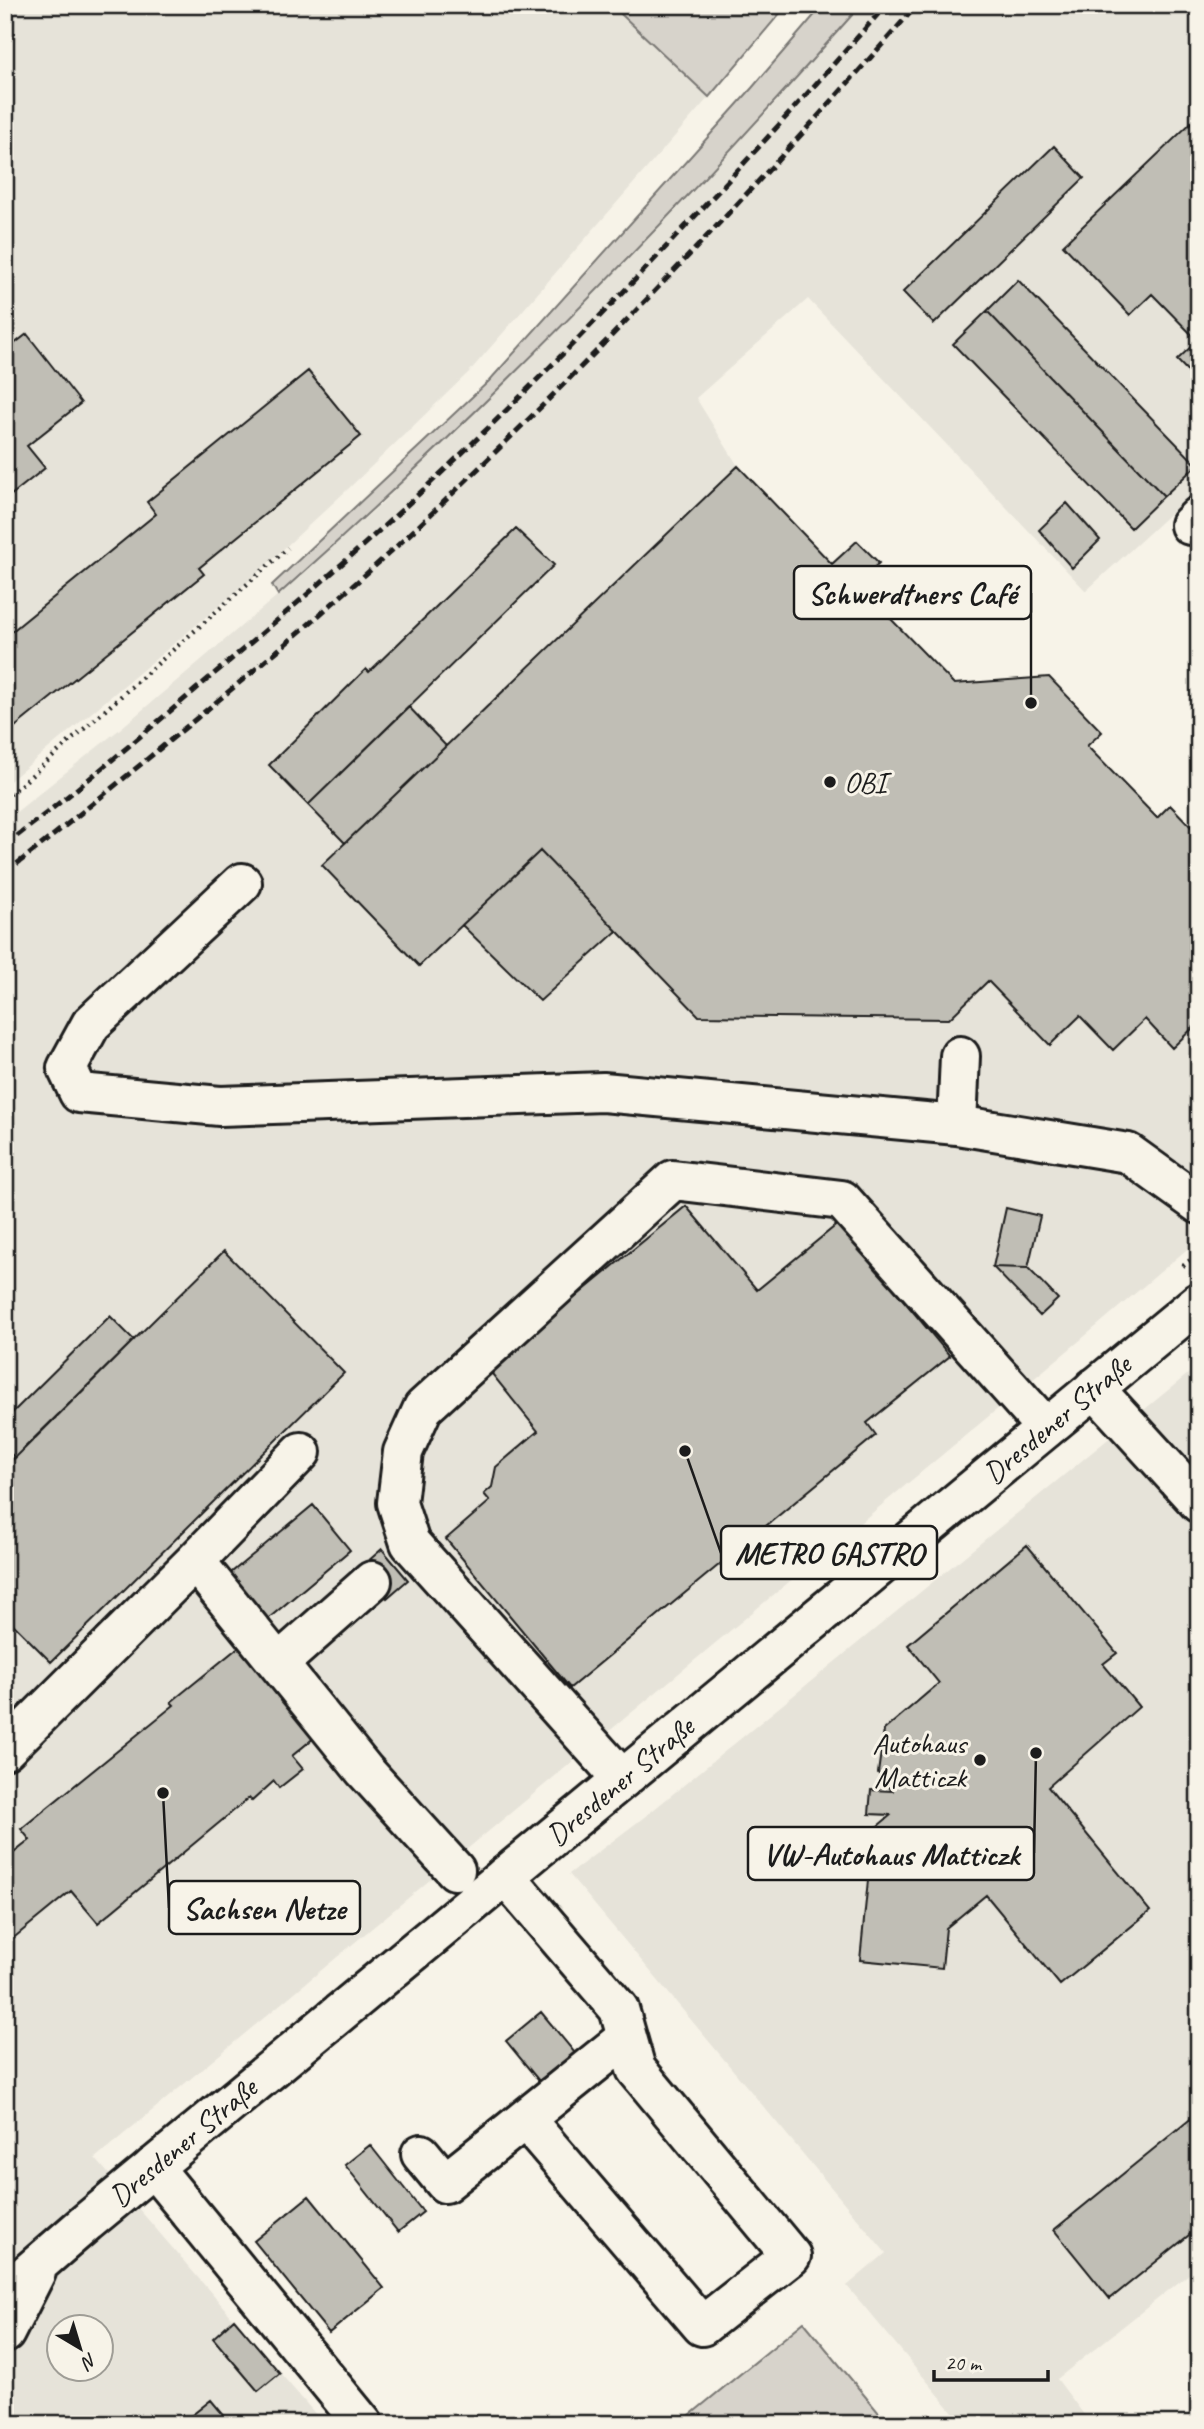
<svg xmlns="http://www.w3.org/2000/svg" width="1204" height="2429" viewBox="0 0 1204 2429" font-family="Caveat,sans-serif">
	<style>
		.built { fill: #e6e3d9; fill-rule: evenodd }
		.green { fill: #d7d3cb; stroke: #7a7874; stroke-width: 2 }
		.building { fill: #c0beb5; stroke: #1c1c1c; stroke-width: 2 }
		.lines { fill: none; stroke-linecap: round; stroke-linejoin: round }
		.minor-casing { stroke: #1c1c1c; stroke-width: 44 }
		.major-casing { stroke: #1c1c1c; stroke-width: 44 }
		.path { stroke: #1c1c1c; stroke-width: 4.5; stroke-dasharray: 2 5; stroke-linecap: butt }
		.minor { stroke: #f7f3e8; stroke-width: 38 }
		.major { stroke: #f7f3e8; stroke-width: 38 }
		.rail { stroke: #1c1c1c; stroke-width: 5; stroke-dasharray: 10 5; stroke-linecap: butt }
		.poi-dot { fill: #1c1c1c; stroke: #f7f3e8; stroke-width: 2.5 }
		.labels { text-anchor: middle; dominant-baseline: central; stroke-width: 6; stroke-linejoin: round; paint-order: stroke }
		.poi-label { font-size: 30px; fill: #1c1c1c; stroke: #f7f3e8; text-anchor: start }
		.street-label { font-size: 30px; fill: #1c1c1c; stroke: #f7f3e8 }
		.leader { fill: none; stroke: #1c1c1c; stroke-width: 2.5 }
		.callout-dot { fill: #1c1c1c; stroke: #f7f3e8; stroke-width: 2.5 }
		.callout { fill: #f7f3e8; stroke: #1c1c1c; stroke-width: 2.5 }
		.callout-label { font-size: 32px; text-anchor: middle; font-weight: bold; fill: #1c1c1c }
	</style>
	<rect width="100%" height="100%" fill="#f7f3e8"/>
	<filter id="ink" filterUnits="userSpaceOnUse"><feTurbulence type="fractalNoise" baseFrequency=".0143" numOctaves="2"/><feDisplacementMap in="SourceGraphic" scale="14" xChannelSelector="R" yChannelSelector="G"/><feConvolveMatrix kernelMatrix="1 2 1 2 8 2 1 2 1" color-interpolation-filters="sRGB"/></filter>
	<g filter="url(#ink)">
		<path class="built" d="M5,5H626L622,15L709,97L469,372L348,489L250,580L5,785Z
			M861,5H1199V487L1086,591L808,299L696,398L738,466L832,564L857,541L879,563L858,584L953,683L1049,677L1102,732L1088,746L1156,817L1170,805L1199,835V1239L1078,1342L95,2158L324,2424H5V821L120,729L278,595L382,503L769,110ZM60,2328H102V2370H60Z
			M1199,1365V2266L1057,2379L1091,2424H963L847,2286L886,2253L569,1874L647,1815Z"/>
		<path class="green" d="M626,5H787L709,97L621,14Z
			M823,5H861C677,214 486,410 278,595L272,585L489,381L752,88Z
			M804,2322L888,2424H679Z"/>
		<path class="building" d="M1199,115V339L1198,341L1152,294L1130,315L1063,245Z
			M1054,146L1084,178L934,324L903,292Z
			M1018,280L1197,465L1164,496L987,311Z
			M987,311L1164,496L1131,528L953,344Z
			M27,334L81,403L27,446L45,468L5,500V351Z
			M1199,339V383L1177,360Z
			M308,371L361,436L199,568L204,574L5,735V637L156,514L147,502Z
			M738,466L832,564L857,541L879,563L857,584L954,684L1049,677L1102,732L1087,746L1157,818L1170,805L1199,835V1022L1172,1048L1145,1019L1113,1050L1080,1016L1050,1045L988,981L949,1019L699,1016L540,851L419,966L322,865Z
			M1067,503L1100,540L1072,568L1039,530Z
			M516,529L554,565L308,805L269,765L366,669L369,672Z
			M409,707L446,746L345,843L308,805Z
			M540,851L617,931L540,1001L462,925Z
			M686,1206L757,1290L839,1223L950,1356L867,1423L876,1435L570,1688L446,1539L490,1501L484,1494L492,1487L496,1467L538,1431L488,1369Z
			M1006,1208L1040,1216L1028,1268L993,1267Z
			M224,1251L344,1373L51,1662L5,1616V1467Z
			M993,1267L1028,1268L1058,1299L1040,1316Z
			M110,1316L134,1340L15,1458L5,1448V1420Z
			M313,1505L350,1550L263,1623L226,1577Z
			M1027,1545L1117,1653L1103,1664L1139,1707L1048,1787L1150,1911L1060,1985L986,1895L946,1928L942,1968L860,1960L873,1830L891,1815L869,1814L871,1790L892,1791L878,1773L884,1730L939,1683L908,1645Z
			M382,1549L408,1580L387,1598L360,1568Z
			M245,1642L321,1732L292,1756L303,1769L279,1788L274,1781L252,1801L249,1798L98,1923L71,1891L5,1945V1860L30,1840L21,1829L174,1705L171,1702Z
			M541,2012L575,2053L539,2081L506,2041Z
			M1199,2112V2227L1110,2299L1054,2230Z
			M370,2145L423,2212L398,2232L345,2165Z
			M309,2196L384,2288L329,2333L254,2241Z
			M234,2319L280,2373L258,2391L213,2338Z
			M211,2400L231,2424H181Z"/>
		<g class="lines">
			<defs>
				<path id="minor" d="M1190,525L1199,516
					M242,883L91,1024L67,1068L79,1093L220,1106L603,1092L957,1125
					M960,1056L957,1125L1128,1153L1199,1204
					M1094,1388L1199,1503
					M195,1561L364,1770L455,1870
					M279,1663L372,1581
					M5,1750L195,1561L301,1452
					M622,1779L410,1543L397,1503L403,1452L423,1408L673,1180L842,1200L1046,1428
					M505,1876L619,2009L636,2069L791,2256L702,2326L525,2119L627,2037
					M421,2154L445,2183L525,2119
					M153,2167L363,2424"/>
				<path id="major" d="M5,2293L87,2222L1199,1302
					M5,2333L36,2272"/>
			</defs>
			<use href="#minor" class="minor-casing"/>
			<use href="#major" class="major-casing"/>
			<path class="path" d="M5,799L288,548
				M1183,1266L1199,1253"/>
			<use href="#minor" class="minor"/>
			<use href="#major" class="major"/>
			<path class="rail" d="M5,845C70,796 133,743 195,690C262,633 329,577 394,517C568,357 729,183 886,5
				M5,873C70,823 134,770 197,718C275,653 353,588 427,518C598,355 761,183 917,5"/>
		</g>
	</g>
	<g class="poi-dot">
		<circle cx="830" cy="782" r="7"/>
		<circle cx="980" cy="1760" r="7"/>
	</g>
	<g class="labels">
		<g class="poi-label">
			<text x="844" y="782">OBI</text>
			<text x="966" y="1743" text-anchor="end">Autohaus<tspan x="966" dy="34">Matticzk</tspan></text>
		</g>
		<g class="street-label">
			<text transform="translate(1057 1419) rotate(-40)">Dresdener Straße</text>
			<text transform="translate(620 1781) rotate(-40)">Dresdener Straße</text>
			<text transform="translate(183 2142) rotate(-40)">Dresdener Straße</text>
		</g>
	</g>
	<path class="leader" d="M1031 703L1031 593M685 1451L721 1553M1036 1753L1034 1853M163 1793L169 1908"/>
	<g class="callout-dot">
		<circle cx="1031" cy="703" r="7"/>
		<circle cx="685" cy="1451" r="7"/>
		<circle cx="1036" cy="1753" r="7"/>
		<circle cx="163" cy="1793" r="7"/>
	</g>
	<g class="callout">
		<rect x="794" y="566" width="237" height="53" rx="7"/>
		<rect x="721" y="1526" width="216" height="53" rx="7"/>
		<rect x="748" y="1827" width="286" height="53" rx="7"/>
		<rect x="169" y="1881" width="191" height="53" rx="7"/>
	</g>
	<g class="callout-label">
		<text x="912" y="604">Schwerdtners Café</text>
		<text x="829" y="1564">METRO GASTRO</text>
		<text x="891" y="1865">VW-Autohaus Matticzk</text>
		<text x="264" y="1919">Sachsen Netze</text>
	</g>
	<rect width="1204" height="2429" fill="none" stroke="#f7f3e8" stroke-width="28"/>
	<rect x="14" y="14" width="1176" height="2401" fill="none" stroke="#1c1c1c" stroke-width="2.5" filter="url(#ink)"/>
	<g transform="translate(80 2348) rotate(142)"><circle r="33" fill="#f7f3e8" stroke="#9f9d96" stroke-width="2"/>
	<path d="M0-5L12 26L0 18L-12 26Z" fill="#1c1c1c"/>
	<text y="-10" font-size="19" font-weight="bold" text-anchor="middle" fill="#1c1c1c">N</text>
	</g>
	<path d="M934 2370v10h114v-10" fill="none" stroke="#1c1c1c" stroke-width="3.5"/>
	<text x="945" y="2370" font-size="21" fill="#1c1c1c" stroke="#f7f3e8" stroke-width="5" paint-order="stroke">20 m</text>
</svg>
